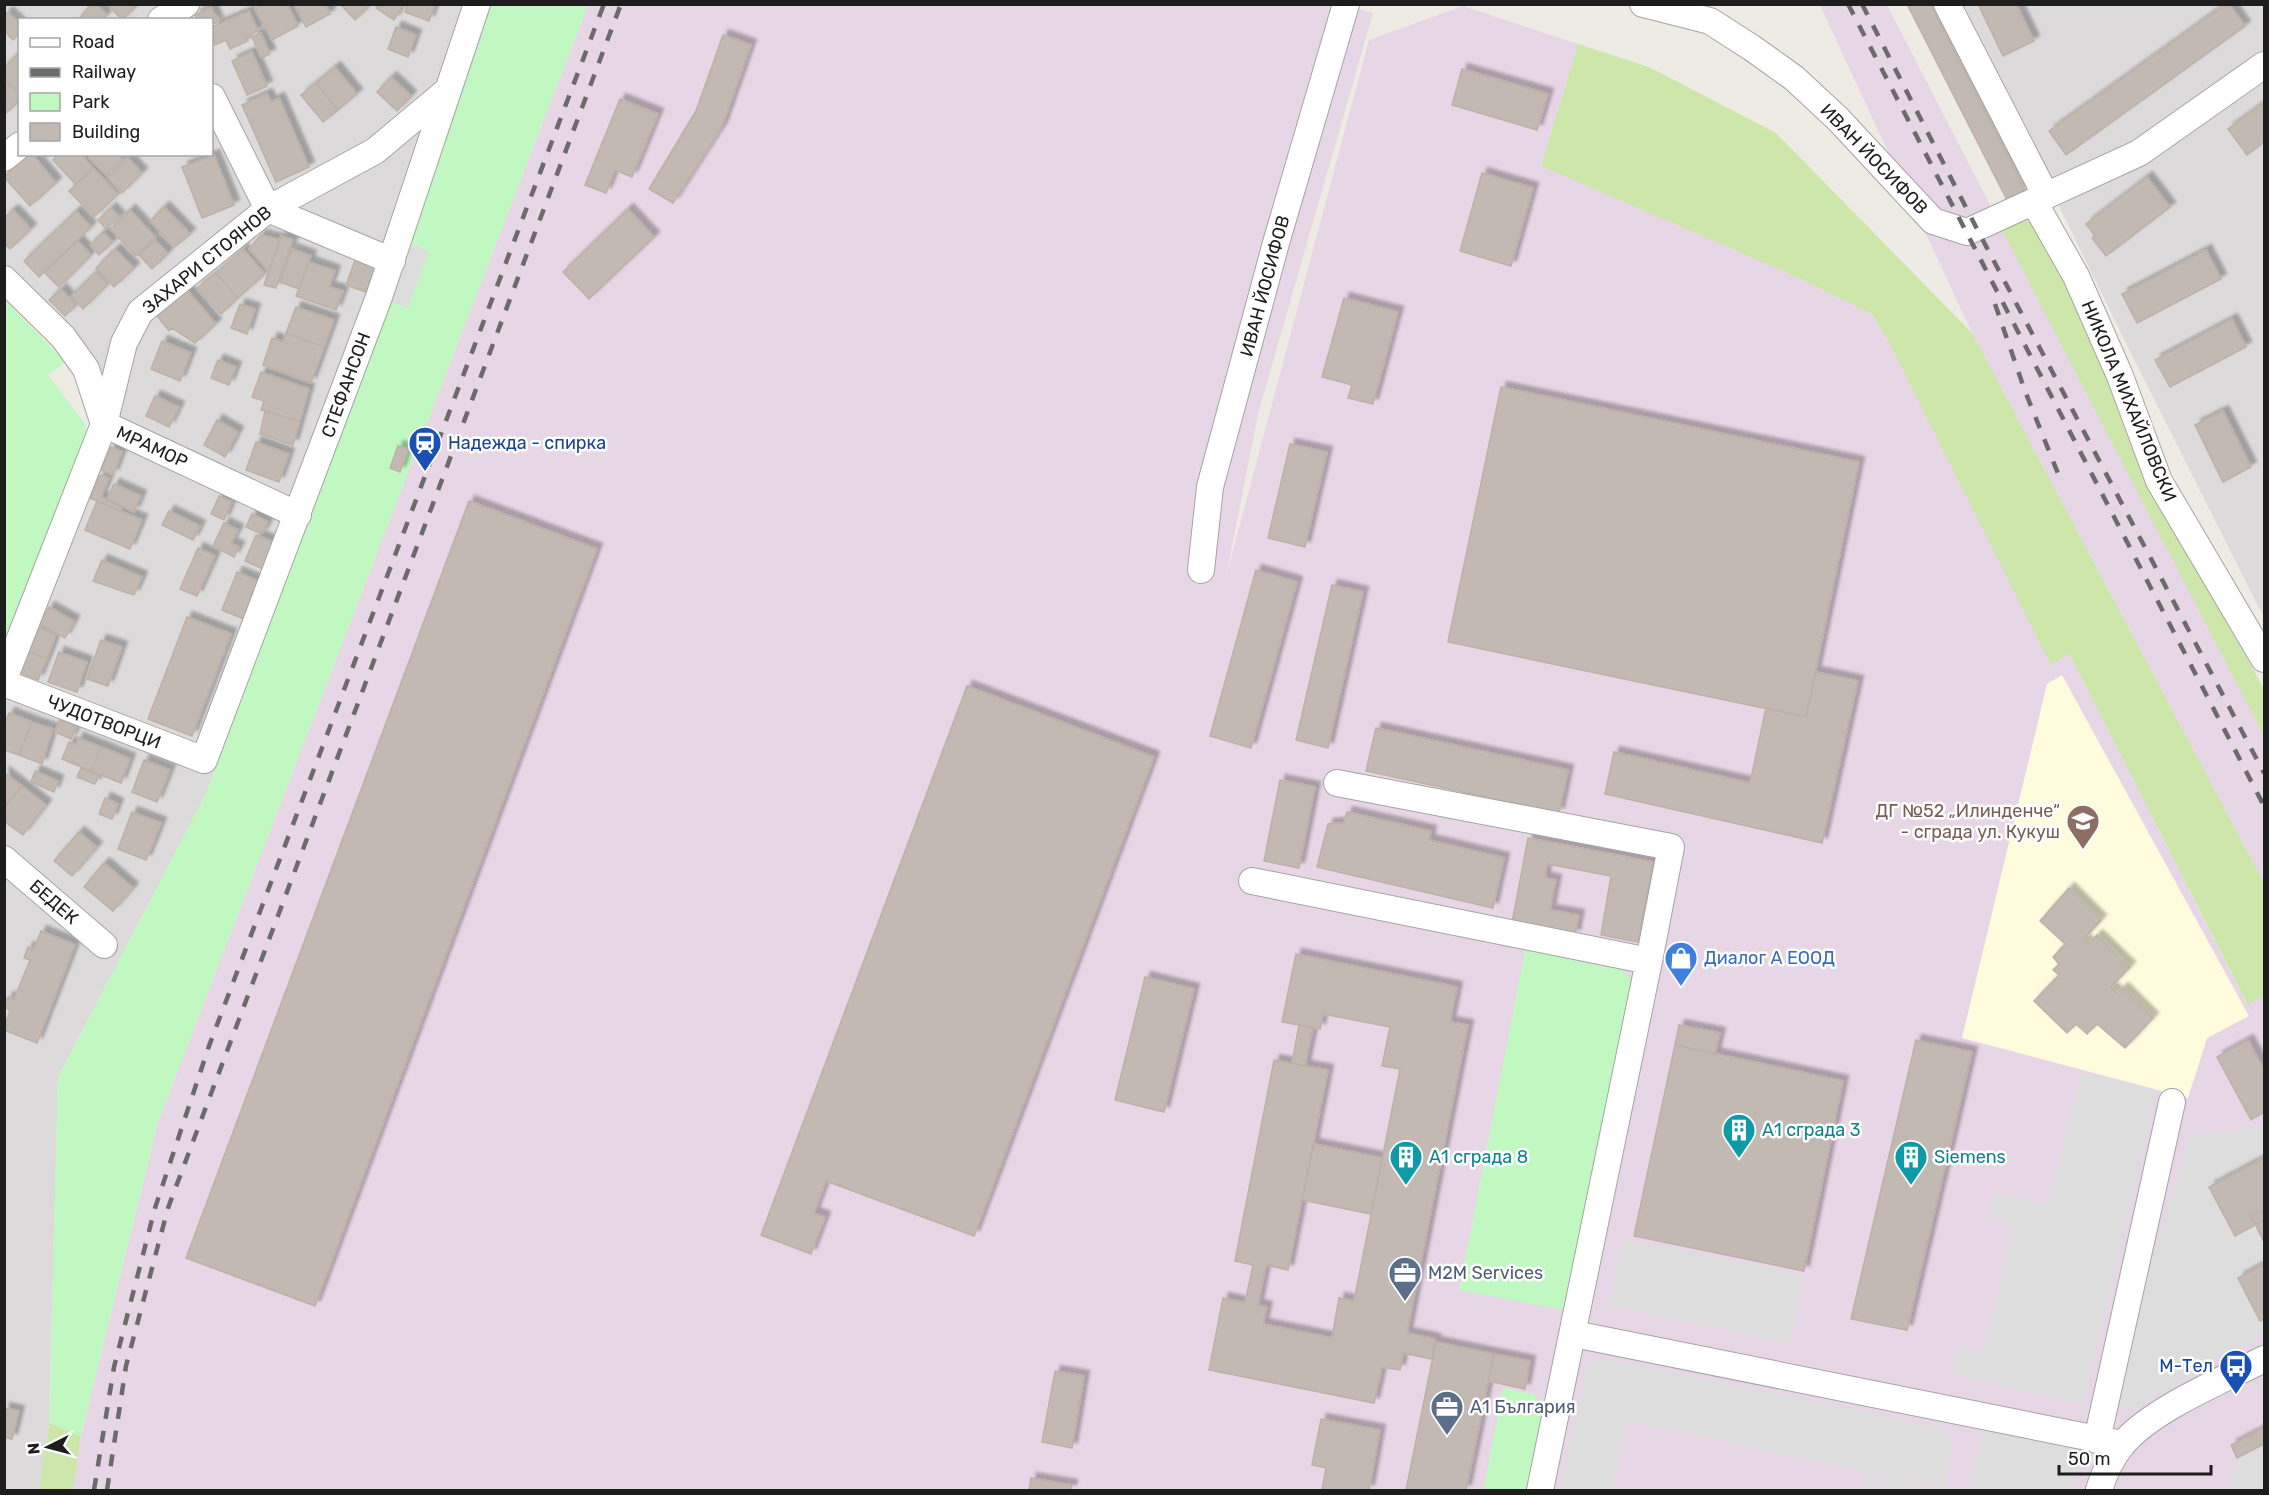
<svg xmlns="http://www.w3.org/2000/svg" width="2269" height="1495" viewBox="0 0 2269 1495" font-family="Rubik,sans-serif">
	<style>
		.residential { fill: #dcdadb; fill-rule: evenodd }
		.industrial { fill: #e7d6e5 }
		.education { fill: #fefcdd }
		.grass { fill: #cde7ab }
		.park { fill: #c1f8c2 }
		.parking { fill: #ddd }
		.building { fill: #c3b9b3; stroke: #bfb0a6; stroke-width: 1.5; filter: url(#shadow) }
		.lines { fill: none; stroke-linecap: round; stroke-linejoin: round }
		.minor-casing { stroke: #a4a4a4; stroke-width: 28 }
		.minor { stroke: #fff; stroke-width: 26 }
		.rail { stroke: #6b6b6b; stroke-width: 4.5; stroke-dasharray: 12 12; stroke-linecap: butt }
		.labels { text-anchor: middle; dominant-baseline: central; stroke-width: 5; stroke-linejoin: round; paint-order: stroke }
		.street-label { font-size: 18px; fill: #1d1d1d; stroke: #fff }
		.transit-label { font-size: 18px; fill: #164399; stroke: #fff; text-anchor: start }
		.education-label { font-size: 18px; fill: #785e54; stroke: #fff; text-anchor: end }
		.shop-label { font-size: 18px; fill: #366cbe; stroke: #fff; text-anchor: start }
		.culture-label { font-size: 18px; fill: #0d838f; stroke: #fff; text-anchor: start }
		.service-label { font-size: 18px; fill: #4e5e75; stroke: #fff; text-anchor: start }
	</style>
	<defs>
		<filter id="shadow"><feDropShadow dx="5.5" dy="-5.5" stdDeviation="1.5" flood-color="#0004"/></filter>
	</defs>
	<rect width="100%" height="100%" fill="#eeeae4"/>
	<path class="residential" d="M5,5H484L381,311L206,794L58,1077L49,1423L39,1490H4V696L114,416L81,342L5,265ZM20,20H212V154H20Z
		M1961,5H2264V618L2122,335Z"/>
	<path class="industrial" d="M1341,4L1373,13L1258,414L1226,577L1369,40L1463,6L1578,44L1541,166L1790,274L1872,314L1889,342L2051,664L2069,653L2247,1004L2260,996L2264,1004V1490H73L81,1436L158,1122L588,5Z
		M1820,5H1887L2264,736V883L1972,333Z"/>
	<path class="education" d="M2062,675L2249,1016L2207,1038L2188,1098L1962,1038L2047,684Z"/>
	<path class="grass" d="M1578,44L1649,67L1776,133L1972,333L2264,883V1004L2260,997L2248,1005L2069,653L2051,665L1889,342L1872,314L1790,274L1541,166Z
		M2015,220L2029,221L2038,227L2070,282L2195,564L2264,689V736L2002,230Z
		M49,1423L81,1436L73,1490H39Z"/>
	<path class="park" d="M484,5H588L158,1122L81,1436L49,1423L58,1077L206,794L381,311Z
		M5,300L65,362L48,375L86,425L79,462L5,654Z
		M1525,951L1616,963L1636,985L1569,1311L1459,1290Z
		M1503,1388L1533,1394L1548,1412L1532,1490H1483Z"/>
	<path class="parking" d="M400,240L429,251L408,308L379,297Z
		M2082,1073L2157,1091L2083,1405L1953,1373L1959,1348L1984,1354L2014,1224L1989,1218L1995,1191L2049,1204Z
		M2264,1123V1334L2131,1411L2110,1395L2191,1135L2256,1128Z
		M1623,1238L1804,1275L1790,1343L1609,1306Z
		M1602,1359L1941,1428L1953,1440L1945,1488L1628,1421L1612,1490H1560L1587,1365Z
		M1983,1429L2082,1450L2074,1490H1970Z
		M2264,1447V1490H2230L2237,1460Z
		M1865,1473L1942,1490H1861Z"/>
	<path class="building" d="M91,4H96L107,15L102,20H78Z
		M107,4H138L122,20Z
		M263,4H287L298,26L272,40L255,9Z
		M294,4H325L330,14L306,27Z
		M340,4H371L355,20Z
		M378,4H403V5L394,20L376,8Z
		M408,4H435L429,21L405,12Z
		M1907,4H1930L2025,190L2007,200Z
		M1978,4H2016L2034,41L2003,56Z
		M2226,4H2229L2245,26L2066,155L2049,131Z
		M211,7L218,22L212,24V20H197L195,15Z
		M249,11L258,31L246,37L248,41L230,49L226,40L215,45L212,27Z
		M8,12L20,24V33L13,40L4,31V15Z
		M396,27L416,35L408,57L388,49Z
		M261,33L270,54L261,58L252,37Z
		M723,35L751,45L722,127L673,203L649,189L696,111Z
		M20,52V95L4,79V67Z
		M252,52L267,86L247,95L232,61Z
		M335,67L357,94L338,110L316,83Z
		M1462,69L1548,94L1537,130L1452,105Z
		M391,77L411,96L397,111L377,92Z
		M4,79L20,95V100L5,114Z
		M316,83L338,110L323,122L301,95Z
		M267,94L271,102L279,98L309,167L276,182L242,105Z
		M620,99L658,114L632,177L615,170L606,193L585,185Z
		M2264,103V142L2247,155L2228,129Z
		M27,154H32L56,183L30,206L4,177Z
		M58,154H81L93,168L76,185L53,160Z
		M92,154H117L122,160L106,175L89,158Z
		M214,155L234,205L202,218L182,167Z
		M128,158L142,173L122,193L107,177Z
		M93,168L118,194L94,217L69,191Z
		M1482,173L1533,188L1511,266L1460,251Z
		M2147,177L2170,207L2106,256L2092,238L2095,236L2086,224Z
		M164,207L190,234L175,247L150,221Z
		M111,208L119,217L106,229L98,220Z
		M628,209L654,237L589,299L563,272Z
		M13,210L31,229L10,249L4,243V218Z
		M130,210L155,237L136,256L110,229Z
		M76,211L91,227L39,277L24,261Z
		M103,232L113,242L99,255L90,245Z
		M261,235L280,240L269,272L249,249Z
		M281,236L293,240L276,288L264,285Z
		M155,240L168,253L152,269L139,255Z
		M78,241L91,255L59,287L44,272Z
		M115,249L134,268L114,287L96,268Z
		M243,249L265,274L238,298L216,273Z
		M292,249L311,256L299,289L280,282Z
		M2206,250L2221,279L2137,323L2122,294Z
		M356,258L376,265L366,292L346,285Z
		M309,262L335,271L329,287L343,291L336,310L296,296Z
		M96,272L108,284L83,309L71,296Z
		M216,273L238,298L221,314L197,288Z
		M61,289L76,305L65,316L49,300Z
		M187,290L216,324L195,343L172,328L169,331L157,316Z
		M1344,298L1398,312L1373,404L1348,398L1352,385L1322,377Z
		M240,304L255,309L247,334L231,328Z
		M296,307L334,320L324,347L286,333Z
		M2232,319L2246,347L2170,387L2155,360Z
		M286,333L324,347L311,383L263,365L272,338L283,342Z
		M162,341L191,353L180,381L151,369Z
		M218,360L236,367L229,385L211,378Z
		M261,372L309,389L300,421L261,410L264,401L252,397Z
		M1501,387L1859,462L1806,717L1448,642Z
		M155,396L179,407L169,427L146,416Z
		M265,411L300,421L293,445L260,434Z
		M2223,411L2251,467L2223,482L2195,425Z
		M217,420L238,432L225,457L204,445Z
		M256,442L289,454L279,482L246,470Z
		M1290,444L1327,452L1305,547L1268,538Z
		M398,446L408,449L400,472L390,468Z
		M111,447L122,452L113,475L101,470Z
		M100,475L109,478L101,497L122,507L121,511L90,498Z
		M114,484L141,496L134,512L107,499Z
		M219,496L232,502L224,520L211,514Z
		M97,501L142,520L130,549L85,530Z
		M469,501L597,549L315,1306L186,1258Z
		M169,511L200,526L193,540L162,525Z
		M252,514L268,522L262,534L246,527Z
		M224,523L238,530L231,543L239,547L234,557L213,546Z
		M256,535L276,543L265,570L245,561Z
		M198,548L215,556L197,596L180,589Z
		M102,560L142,577L134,595L93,581Z
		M1256,570L1297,582L1251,748L1210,736Z
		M237,572L261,582L246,620L222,610Z
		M1332,585L1363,592L1328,748L1296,740Z
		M49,607L74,621L65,638L39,624Z
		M187,617L231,634L192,736L148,719Z
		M37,627L56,635L47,659L27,651Z
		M101,640L122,647L108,686L87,679Z
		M27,651L47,659L38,680L18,672Z
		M59,652L87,662L77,692L48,682Z
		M1816,672L1858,681L1822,843L1605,794L1614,752L1750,783L1766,708L1806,717Z
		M967,686L1154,757L974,1236L826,1181L814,1213L825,1217L811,1254L761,1235Z
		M9,713L32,722L19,755L4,750V725Z
		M60,719L77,726L71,739L55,732Z
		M32,722L53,729L42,764L19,755Z
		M1376,728L1568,770L1559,813L1366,771Z
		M78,738L101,747L91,771L62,759L69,742L75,745Z
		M101,747L130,759L121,783L91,771Z
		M144,760L170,770L157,802L132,792Z
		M81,768L99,775L95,784L77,777Z
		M35,771L58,781L54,792L31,782Z
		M4,772L22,786L4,808Z
		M1280,780L1315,787L1299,868L1264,861Z
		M22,786L46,805L23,835L4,821V808Z
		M105,798L118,804L112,819L99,814Z
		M132,812L161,823L146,860L118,849Z
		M1347,812L1431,831L1429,840L1504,858L1493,908L1317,867L1328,824L1344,823Z
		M79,832L97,847L72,876L54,861Z
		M1528,838L1653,862L1638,942L1601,935L1611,876L1547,864L1545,878L1556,880L1550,910L1579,915L1575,935L1512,923Z
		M104,863L133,888L113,911L84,887Z
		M2069,888L2101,920L2084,939L2089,944L2097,935L2130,967L2111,987L2117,993L2123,988L2153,1018L2125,1048L2097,1024L2087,1034L2076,1024L2067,1033L2034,1001L2059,975L2053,970L2059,964L2053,957L2065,944L2040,921Z
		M41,931L75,945L37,1043L4,1030L10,1010L4,1007L8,997L14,999L30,960L24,958L28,947L34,949Z
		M1296,954L1457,987L1450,1022L1468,1025L1407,1333L1435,1339L1432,1359L1403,1353L1400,1370L1382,1367L1374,1403L1209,1370L1223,1298L1245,1303L1253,1265L1235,1261L1274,1060L1328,1070L1288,1270L1266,1265L1258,1305L1267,1307L1263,1324L1332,1338L1339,1298L1354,1301L1400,1069L1382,1066L1390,1027L1323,1014L1320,1029L1282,1022Z
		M1145,977L1194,989L1164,1112L1115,1100Z
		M1299,1025L1313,1028L1305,1066L1292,1063Z
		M1679,1025L1720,1033L1715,1054L1675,1045Z
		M1916,1040L1972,1052L1907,1330L1851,1319Z
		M2248,1040L2264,1070V1112L2251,1120L2217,1057Z
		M1675,1045L1843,1081L1804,1271L1634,1236Z
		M1314,1144L1382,1158L1371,1214L1302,1200Z
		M2264,1158V1220L2235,1236L2209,1187Z
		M2264,1209V1242L2251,1216Z
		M2264,1264V1319L2260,1321L2238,1278Z
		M1436,1342L1494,1354L1466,1490H1406Z
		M1494,1354L1530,1361L1525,1389L1488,1381Z
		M1055,1371L1084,1376L1072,1448L1042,1442Z
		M4,1408L19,1411L12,1439L4,1437Z
		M1321,1419L1380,1430L1369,1490H1322L1326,1468L1312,1465Z
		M2264,1428V1444L2237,1458L2231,1445Z
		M1031,1478L1072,1485L1071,1490H1029Z"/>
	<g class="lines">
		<defs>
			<path id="minor" d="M1643,4L1710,21L1752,48L1794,78L1838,119L1933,221L1967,232L2139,153L2264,65
				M1947,4L2046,196
				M161,20L186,4
				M212,97L268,209L392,261
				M4,158L20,145
				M2034,202L2076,276L2120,376L2159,481L2264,659
				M4,279L63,337L86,369L104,424L298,515
				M1201,570L1210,487L1276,243L1346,4
				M4,679L104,424L124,343L140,312L268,209L375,151L448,90
				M4,683L204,760L379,297L477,4
				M1337,783L1671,847L1649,961
				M4,859L104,945
				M1252,881L1649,961L1540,1490
				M1574,1334L2122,1444
				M2097,1440L2172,1102
				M2099,1490C2104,1474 2110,1459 2122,1445C2150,1410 2223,1380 2264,1359"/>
		</defs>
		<use href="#minor" class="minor-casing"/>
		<use href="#minor" class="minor"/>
		<path class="rail" d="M1848,4L2264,806
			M1862,4L1977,229L2264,773
			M1995,304L2025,391L2061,481
			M94,1490L114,1367L155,1208L209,1046L604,4
			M107,1490L126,1366L168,1208L621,4"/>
	</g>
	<defs>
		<symbol id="station-pin" viewBox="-11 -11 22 30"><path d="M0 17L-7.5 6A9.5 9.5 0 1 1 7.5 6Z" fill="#1a4fb4" stroke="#fff"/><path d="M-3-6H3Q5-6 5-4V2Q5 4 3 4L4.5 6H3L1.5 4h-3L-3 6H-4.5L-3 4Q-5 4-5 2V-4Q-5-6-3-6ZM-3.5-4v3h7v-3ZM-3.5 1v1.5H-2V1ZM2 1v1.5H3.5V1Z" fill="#fff"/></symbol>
		<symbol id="school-pin" viewBox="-11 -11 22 30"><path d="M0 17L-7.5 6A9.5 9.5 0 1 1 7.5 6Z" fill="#8d6e63" stroke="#fff"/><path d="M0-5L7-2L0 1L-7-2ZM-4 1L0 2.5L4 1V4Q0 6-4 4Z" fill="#fff"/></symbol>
		<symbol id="shop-pin" viewBox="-11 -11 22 30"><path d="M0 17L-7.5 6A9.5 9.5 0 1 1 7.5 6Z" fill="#3f7fe0" stroke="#fff"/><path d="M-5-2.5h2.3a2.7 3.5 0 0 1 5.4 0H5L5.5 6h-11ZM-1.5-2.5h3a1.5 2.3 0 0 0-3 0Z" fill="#fff"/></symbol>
		<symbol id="building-pin" viewBox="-11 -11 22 30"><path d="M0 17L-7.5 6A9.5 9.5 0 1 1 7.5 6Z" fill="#0f9aa8" stroke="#fff"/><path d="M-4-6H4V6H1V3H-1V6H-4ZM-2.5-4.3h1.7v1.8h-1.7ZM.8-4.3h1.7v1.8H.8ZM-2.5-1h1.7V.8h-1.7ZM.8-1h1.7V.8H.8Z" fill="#fff"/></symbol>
		<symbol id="office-pin" viewBox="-11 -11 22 30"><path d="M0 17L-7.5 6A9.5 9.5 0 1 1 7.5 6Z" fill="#5c6f8a" stroke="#fff"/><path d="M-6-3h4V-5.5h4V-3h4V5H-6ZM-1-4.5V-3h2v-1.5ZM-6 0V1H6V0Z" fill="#fff"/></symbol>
		<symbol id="bus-pin" viewBox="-11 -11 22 30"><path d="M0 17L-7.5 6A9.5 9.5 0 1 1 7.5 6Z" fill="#1a4fb4" stroke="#fff"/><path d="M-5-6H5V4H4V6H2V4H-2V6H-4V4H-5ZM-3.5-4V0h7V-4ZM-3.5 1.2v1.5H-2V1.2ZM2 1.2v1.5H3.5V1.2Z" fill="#fff"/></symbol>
	</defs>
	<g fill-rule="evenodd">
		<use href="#station-pin" x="406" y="424" width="38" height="52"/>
		<use href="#school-pin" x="2064" y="802" width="38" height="52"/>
		<use href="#shop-pin" x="1662" y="939" width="38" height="52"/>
		<use href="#building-pin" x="1720" y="1111" width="38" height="52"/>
		<use href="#building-pin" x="1387" y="1138" width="38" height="52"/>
		<use href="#building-pin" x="1892" y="1138" width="38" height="52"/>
		<use href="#office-pin" x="1386" y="1254" width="38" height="52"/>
		<use href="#bus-pin" x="2217" y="1347" width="38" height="52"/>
		<use href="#office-pin" x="1428" y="1388" width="38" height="52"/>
	</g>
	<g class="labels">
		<g class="street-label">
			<text transform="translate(1874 159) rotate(46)">ИВАН ЙОСИФОВ</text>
			<text transform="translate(207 260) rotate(-39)">ЗАХАРИ СТОЯНОВ</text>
			<text transform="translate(1265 286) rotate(-75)">ИВАН ЙОСИФОВ</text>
			<text transform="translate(346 385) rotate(-70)">СТЕФАНСОН</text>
			<text transform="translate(2129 401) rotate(67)">НИКОЛА МИХАЙЛОВСКИ</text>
			<text transform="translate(152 447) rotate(25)">МРАМОР</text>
			<text transform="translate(104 722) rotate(21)">ЧУДОТВОРЦИ</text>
			<text transform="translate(54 902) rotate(41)">БЕДЕК</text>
		</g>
		<g class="transit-label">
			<text x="448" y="443">Надежда - спирка</text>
			<text x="2213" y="1366" text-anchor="end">М-Тел</text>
		</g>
		<g class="education-label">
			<text x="2060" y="811">ДГ №52 „Илинденче“<tspan x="2060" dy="21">- сграда ул. Кукуш</tspan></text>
		</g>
		<g class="shop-label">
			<text x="1704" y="958">Диалог А ЕООД</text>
		</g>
		<g class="culture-label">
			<text x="1762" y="1130">А1 сграда 3</text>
			<text x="1429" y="1157">А1 сграда 8</text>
			<text x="1934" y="1157">Siemens</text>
		</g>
		<g class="service-label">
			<text x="1428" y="1273">M2M Services</text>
			<text x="1470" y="1407">А1 България</text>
		</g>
	</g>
	<rect width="2269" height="1495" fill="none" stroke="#1d1d1d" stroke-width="12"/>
	<rect x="18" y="18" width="195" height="138" fill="#ffffff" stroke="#a5a5a5" stroke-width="1.5"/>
	<rect x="30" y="38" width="30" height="9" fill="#ffffff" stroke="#a5a5a5" stroke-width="1.5"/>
	<text x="72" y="48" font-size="18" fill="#1d1d1d">Road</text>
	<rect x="30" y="68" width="30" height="9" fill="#6b6b6b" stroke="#a5a5a5" stroke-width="1.5"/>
	<text x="72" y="78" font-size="18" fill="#1d1d1d">Railway</text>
	<rect x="30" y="93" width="30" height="18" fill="#c1f8c2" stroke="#a5a5a5" stroke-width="1.5"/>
	<text x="72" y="108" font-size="18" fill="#1d1d1d">Park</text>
	<rect x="30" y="123" width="30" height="18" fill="#c3b9b3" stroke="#a5a5a5" stroke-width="1.5"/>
	<text x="72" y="138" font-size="18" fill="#1d1d1d">Building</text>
	<g transform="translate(48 1447) rotate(264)" stroke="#ffffff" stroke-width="4.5" paint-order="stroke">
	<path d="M0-4.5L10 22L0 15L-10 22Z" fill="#1d1d1d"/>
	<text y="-9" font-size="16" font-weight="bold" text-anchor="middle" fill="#1d1d1d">N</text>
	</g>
	<path d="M2059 1465v9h152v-9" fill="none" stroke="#1d1d1d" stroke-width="3"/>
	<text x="2068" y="1465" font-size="18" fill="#1d1d1d" stroke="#ffffff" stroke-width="4.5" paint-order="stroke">50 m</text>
</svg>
